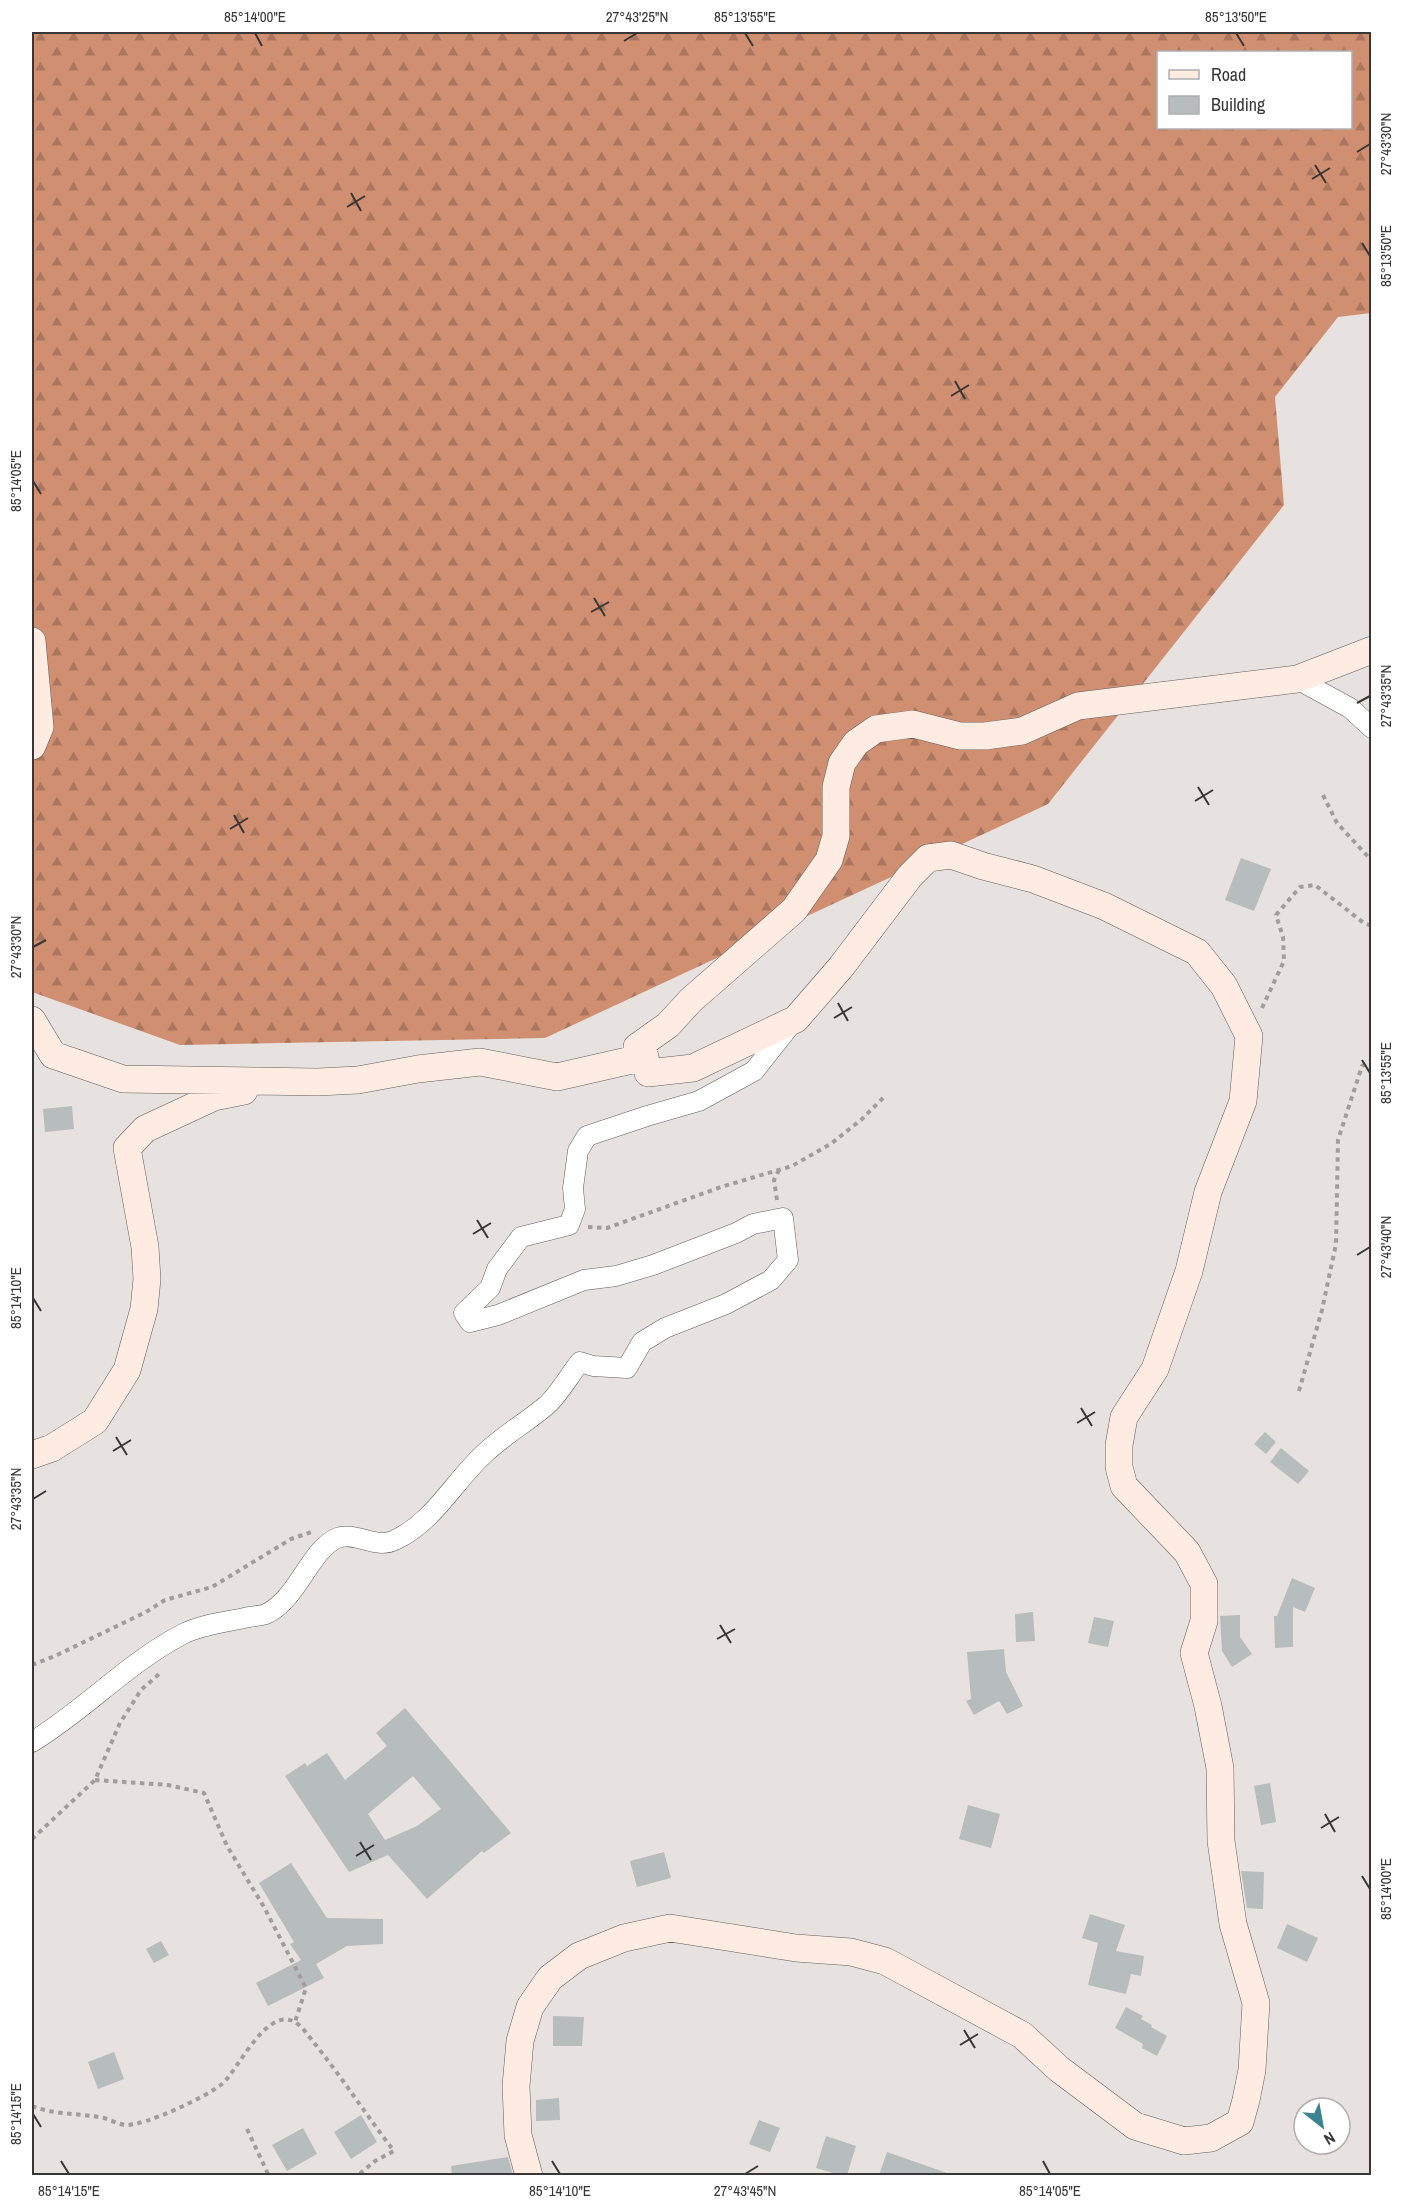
<svg xmlns="http://www.w3.org/2000/svg" width="1403" height="2207" viewBox="0 0 1403 2207" font-family="'Archivo Narrow',sans-serif">
	<style>
		.forest { fill: url(#forest-firs); fill-rule: evenodd }
		.building { fill: #b7bcbd; fill-rule: evenodd }
		.lines { fill: none; stroke-linecap: round; stroke-linejoin: round }
		.street-casing { stroke: #615d5b; stroke-width: 21 }
		.secondary-casing { stroke: #615d5b; stroke-width: 28 }
		.path { stroke: #a19d9c; stroke-width: 4; stroke-dasharray: 4.5 4.5; stroke-linecap: butt }
		.street { stroke: #fff; stroke-width: 20 }
		.secondary { stroke: #feebe2; stroke-width: 27 }
		.ticks { fill: none; stroke: #383636; stroke-width: 2 }
		.neatline { fill: none; stroke: #383636; stroke-width: 2 }
		.ticks-label { font-size: 15px; text-anchor: middle; fill: #383636 }
	</style>
	<defs>
		<pattern id="forest-firs" width="22" height="20" patternUnits="userSpaceOnUse" patternTransform="scale(1.5)"><rect width="22" height="20" fill="#d18f72"/><path d="M5 1l3.5 6h-7zM16 11l3.5 6h-7z" fill="#ab765e"/></pattern>
	</defs>
	<rect width="100%" height="100%" fill="#e7e2e0"/>
	<path class="forest" d="M32,32H1371V313L1338,317L1275,397L1284,505L1048,804L545,1038L180,1045L32,992ZM1158,52H1350V128H1158Z"/>
	<path class="building" d="M1241,858L1271,869L1254,911L1225,900Z
		M72,1106L74,1129L45,1132L43,1109Z
		M1265,1432L1276,1442L1266,1454L1254,1444Z
		M1281,1448L1309,1471L1298,1484L1270,1462Z
		M1292,1578L1315,1588L1305,1612L1293,1607V1647L1275,1648L1274,1616H1277Z
		M1033,1612L1035,1641L1016,1642L1015,1614Z
		M1240,1615V1637L1252,1654L1232,1667L1222,1651L1220,1616Z
		M1094,1617L1114,1621L1108,1647L1088,1643Z
		M1004,1649L1006,1672L1023,1706L1007,1714L999,1701L974,1715L966,1701L971,1699L967,1652Z
		M405,1708L511,1833L484,1853L482,1851L427,1899L388,1855L349,1872L285,1776L305,1763L307,1766L327,1753L345,1780L387,1746L376,1733ZM413,1776L441,1809L417,1826L385,1840L368,1814Z
		M1270,1783L1276,1822L1261,1825L1254,1786Z
		M968,1805L1000,1814L991,1848L959,1839Z
		M664,1852L671,1878L637,1887L630,1861Z
		M291,1863L327,1918L383,1919V1944L347,1946L316,1964L324,1978L268,2006L256,1983L301,1960L290,1944L294,1942L259,1883Z
		M1241,1871L1264,1872L1263,1909L1247,1908Z
		M1090,1914L1125,1925L1116,1951L1144,1956L1141,1976L1131,1974L1126,1994L1088,1985L1098,1943L1082,1938Z
		M1287,1924L1318,1938L1307,1962L1277,1948Z
		M161,1941L169,1955L154,1963L146,1949Z
		M1126,2007L1143,2016L1141,2019L1152,2025L1151,2027L1167,2036L1157,2056L1142,2048L1143,2044L1115,2028Z
		M553,2016L584,2017L582,2046H553Z
		M114,2052L124,2079L98,2089L88,2062Z
		M559,2098L560,2120L536,2121V2100Z
		M361,2115L377,2142L351,2159L334,2132Z
		M759,2120L780,2128L770,2152L749,2144Z
		M303,2128L317,2154L287,2171L272,2145Z
		M826,2136L856,2146L847,2175H840L816,2168Z
		M887,2152L947,2173L946,2175H879Z
		M508,2157L513,2175H452L451,2166Z"/>
	<g class="lines">
		<defs>
			<path id="street" d="M1297,679L1350,708L1372,728
				M32,1742C85,1710 127,1663 183,1634C202,1624 228,1622 249,1617C254,1616 261,1616 266,1614C297,1600 310,1550 337,1538C356,1531 376,1550 395,1540C434,1522 454,1481 485,1453C504,1435 527,1422 547,1405C559,1394 569,1376 580,1362L593,1366L627,1368L642,1342L665,1328L726,1304L771,1280L788,1260L783,1218L753,1224L736,1233L653,1265L616,1276L584,1280L498,1315L470,1322L464,1313L490,1288L497,1269L521,1237L569,1225L575,1209L573,1188L578,1151L587,1136L647,1116L699,1101L754,1071L792,1023"/>
			<path id="secondary" d="M32,641L40,727L32,746
				M32,1020L53,1055L123,1079L318,1082L358,1080L418,1069L480,1062L557,1077L645,1057
				M32,1455L52,1448L95,1421L127,1370L144,1309L147,1279L145,1247L127,1148L145,1129L214,1097L244,1091
				M529,2176L518,2135L516,2086L520,2041L530,2007L550,1978L579,1956L624,1938L670,1928L796,1948L851,1952L885,1961L1022,2035L1059,2069L1135,2126L1184,2141L1211,2138L1240,2122L1246,2100L1252,2070L1256,2003L1233,1924L1221,1841L1220,1768L1208,1706L1194,1653L1204,1621V1584L1187,1552L1124,1486L1119,1467V1445L1124,1417L1155,1369L1189,1271L1208,1192L1243,1101L1249,1036L1224,986L1197,952L1104,906L1033,879L983,866L951,855L928,858L910,876L841,967L796,1019L693,1068L648,1073L645,1057L637,1047L668,1025L691,1000L794,910L829,860L836,836V787L842,763L856,743L876,729L913,724L960,736H985L1022,731L1078,706L1297,679L1372,650"/>
		</defs>
		<use href="#street" class="street-casing"/>
		<use href="#secondary" class="secondary-casing"/>
		<path class="path" d="M1323,795L1337,823L1372,861
			M1262,1008L1284,961L1283,937L1276,915L1300,887L1315,885L1364,923L1372,926
			M777,1200L774,1180L779,1170
			M588,1227L607,1228L721,1187L792,1166L832,1143L862,1119L885,1096
			M1299,1391L1322,1310L1336,1244L1338,1140L1362,1066L1372,1060
			M32,1665L55,1656L146,1612L165,1600L212,1587L291,1539L311,1532
			M95,1780L168,1785L204,1793L227,1846L264,1907L306,1988L295,2022
			M32,1839L95,1780L120,1723L141,1690L159,1674
			M32,2106C55,2115 79,2113 104,2118C111,2120 118,2124 125,2125C145,2126 206,2097 222,2084C238,2070 265,2009 293,2021C302,2025 309,2037 315,2044C343,2079 367,2116 394,2151L375,2161L357,2176
			M247,2129L269,2176"/>
		<use href="#street" class="street"/>
		<use href="#secondary" class="secondary"/>
	</g>
	<path class="ticks" d="M255,33L262,46M745,33L753,46M1236,33L1244,46M624,41L637,33M1357,152L1370,144M1315,165L1326,183M1312,179L1330,168M351,193L361,211M347,207L365,196M1362,243L1370,256M955,381L965,399M951,396L969,385M33,481L41,494M594,598L605,616M591,612L609,602M1357,703L1370,696M1198,787L1209,805M1195,801L1213,790M234,815L244,833M230,829L248,818M33,947L46,940M838,1003L848,1021M834,1018L852,1007M1362,1060L1370,1073M477,1220L488,1238M473,1234L491,1223M1357,1255L1370,1247M33,1298L41,1311M1081,1408L1092,1426M1077,1423L1095,1412M116,1437L127,1455M113,1451L131,1440M33,1499L46,1491M720,1625L731,1643M717,1639L735,1629M1325,1814L1335,1832M1321,1828L1339,1817M360,1842L371,1860M356,1856L374,1845M1362,1876L1370,1889M964,2030L975,2048M960,2045L978,2034M33,2114L41,2127M61,2161L69,2174M552,2161L560,2174M1043,2161L1050,2174M745,2174L758,2166"/>
	<rect width="1403" height="2207" fill="none" stroke="#ffffff" stroke-width="66"/>
	<rect x="1157" y="51" width="195" height="78" fill="#ffffff" stroke="#afafaf" stroke-width="1.5"/>
	<rect x="1169" y="70" width="30" height="9" fill="#feebe2" stroke="#afafaf" stroke-width="1.5"/>
	<text x="1211" y="81" font-size="18" fill="#383636">Road</text>
	<rect x="1169" y="96" width="30" height="18" fill="#b7bcbd" stroke="#afafaf" stroke-width="1.5"/>
	<text x="1211" y="111" font-size="18" fill="#383636">Building</text>
	<g transform="translate(1322 2126) rotate(149)"><circle r="28" fill="#ffffff" stroke="#afafaf" stroke-width="1.5"/>
	<path d="M0-4.5L10 22L0 15L-10 22Z" fill="#3d838f"/>
	<text y="-9" font-size="16" font-weight="bold" text-anchor="middle" fill="#383636">N</text>
	</g>
	<rect x="33" y="33" width="1337" height="2141" class="neatline"/>
	<g class="ticks-label">
		<text x="255" y="22">85°14'00"E</text>
		<text x="637" y="22">27°43'25"N</text>
		<text x="745" y="22">85°13'55"E</text>
		<text x="1236" y="22">85°13'50"E</text>
		<text transform="translate(1386 144) rotate(-90)" y="5">27°43'30"N</text>
		<text transform="translate(1386 256) rotate(-90)" y="5">85°13'50"E</text>
		<text transform="translate(16 481) rotate(-90)" y="5">85°14'05"E</text>
		<text transform="translate(1386 696) rotate(-90)" y="5">27°43'35"N</text>
		<text transform="translate(16 947) rotate(-90)" y="5">27°43'30"N</text>
		<text transform="translate(1386 1073) rotate(-90)" y="5">85°13'55"E</text>
		<text transform="translate(1386 1247) rotate(-90)" y="5">27°43'40"N</text>
		<text transform="translate(16 1298) rotate(-90)" y="5">85°14'10"E</text>
		<text transform="translate(16 1499) rotate(-90)" y="5">27°43'35"N</text>
		<text transform="translate(1386 1889) rotate(-90)" y="5">85°14'00"E</text>
		<text transform="translate(16 2114) rotate(-90)" y="5">85°14'15"E</text>
		<text x="69" y="2196">85°14'15"E</text>
		<text x="560" y="2196">85°14'10"E</text>
		<text x="745" y="2196">27°43'45"N</text>
		<text x="1050" y="2196">85°14'05"E</text>
	</g>
</svg>
